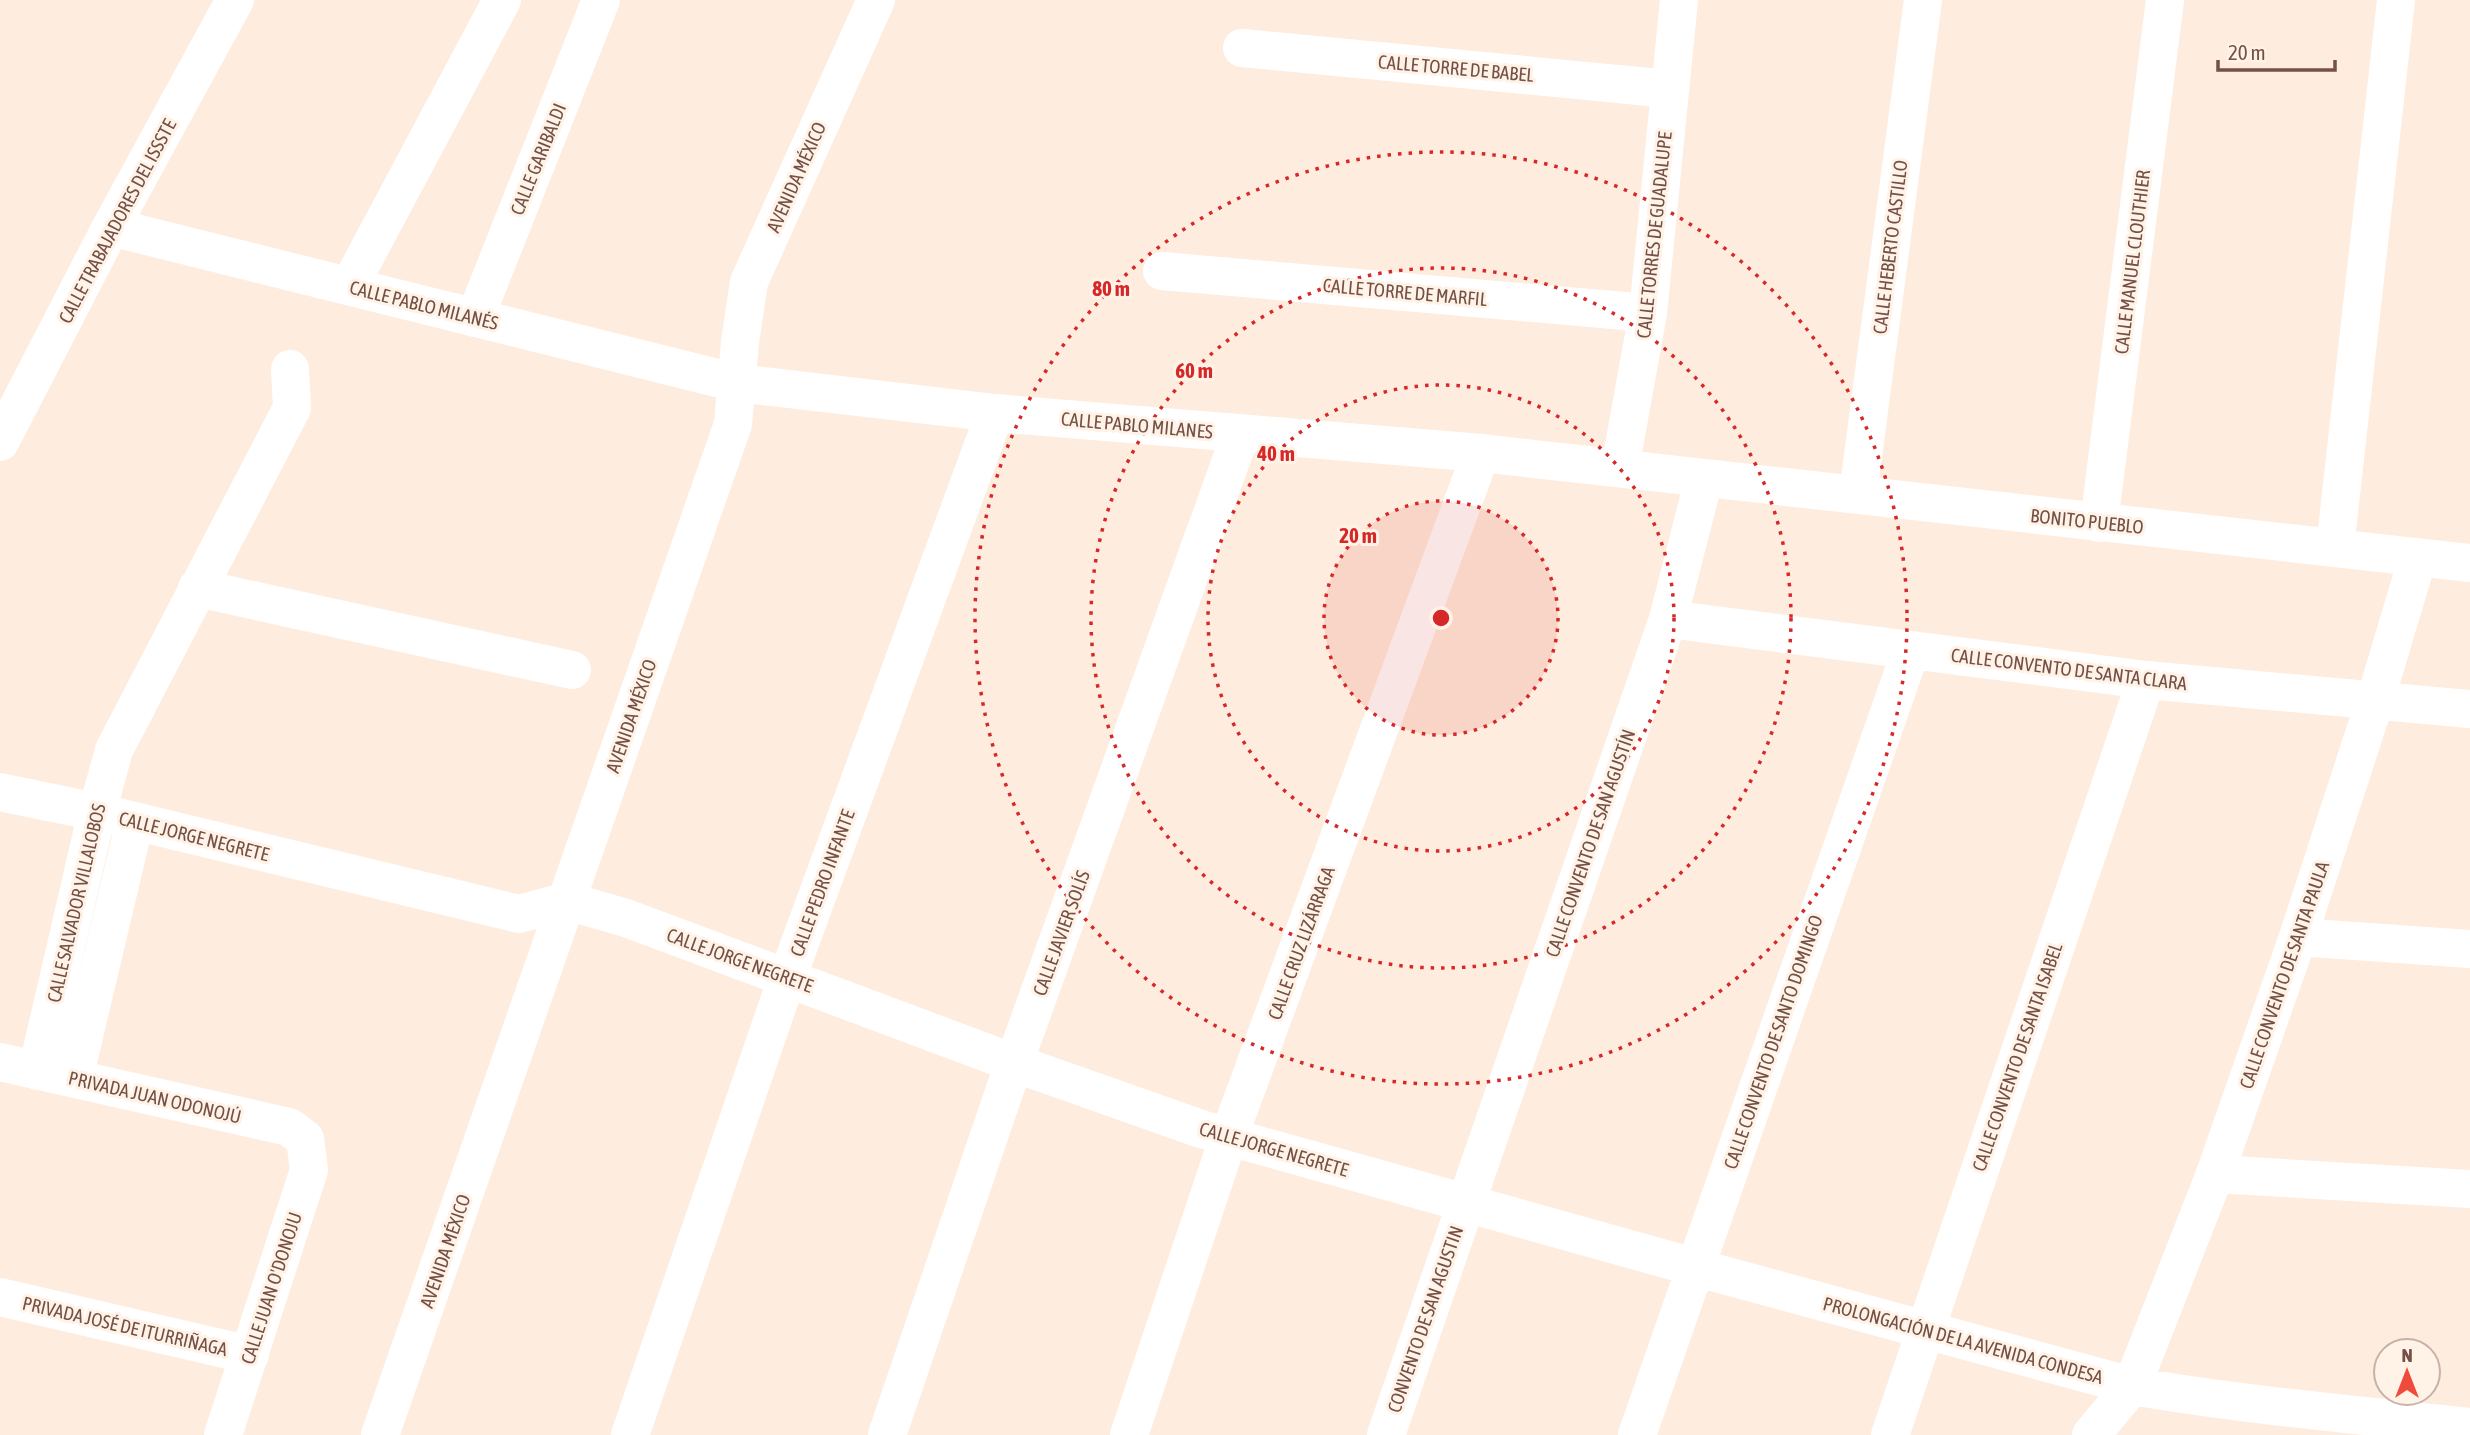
<svg xmlns="http://www.w3.org/2000/svg" width="2470" height="1435" viewBox="0 0 2470 1435" font-family="'Asap Condensed',sans-serif">
	<style>
		.lines { fill: none; stroke-linecap: round; stroke-linejoin: round }
		.minor { stroke: #fff; stroke-width: 38 }
		.ring { fill: none; stroke: #d62828; stroke-width: 3.5; stroke-dasharray: 3.5 7 }
		.labels { text-anchor: middle; dominant-baseline: central; stroke-width: 6; stroke-linejoin: round; paint-order: stroke }
		.street-label { font-size: 19px; fill: #755046; stroke: #fff2e7 }
		.centre { fill: #d62828; stroke: #fff2e7; stroke-width: 3.5 }
		.ring-label { font-size: 21px; text-anchor: middle; font-weight: bold; fill: #d62828; stroke: #fff2e7; stroke-width: 6; stroke-linejoin: round; paint-order: stroke }
	</style>
	<rect width="100%" height="100%" fill="#feeddf"/>
	<g class="lines">
		<path class="minor" d="M1242,48L1670,89
			M111,227L737,383L995,413L1481,453L2470,563
			M1162,271L1648,313
			M350,285L502,0
			M475,318L601,0
			M0,442L111,227L235,0
			M1620,468L1648,313L1679,0
			M1858,494L1923,0
			M2099,523L2165,0
			M2335,548L2396,0
			M197,588L572,670
			M1668,619L2146,680L2470,709
			M0,792L97,812L519,914L567,901L626,918L1014,1063L1201,1129L1694,1267L2132,1386C2244,1405 2357,1415 2470,1427
			M2298,937L2470,949
			M0,1062L289,1127L305,1139L309,1170L223,1435
			M37,1071L97,812L114,750L292,408L290,369
			M74,1078L135,821
			M2215,1174L2470,1189
			M0,1297L250,1355
			M380,1435L733,424L740,342L749,282L876,0
			M630,1435L787,978L995,413
			M887,1435L1014,1063L1241,433
			M1129,1435L1229,1136L1481,453
			M1386,1435L1668,619L1704,479
			M1637,1435L1911,650
			M1890,1435L2146,680
			M2091,1435L2132,1386L2215,1174L2298,937L2375,701L2418,557"/>
	</g>
	<circle cx="1441" cy="618" r="117" fill="#d62828" fill-opacity=".12"/>
	<g class="ring">
		<circle cx="1441" cy="618" r="117"/>
		<circle cx="1441" cy="618" r="233"/>
		<circle cx="1441" cy="618" r="350"/>
		<circle cx="1441" cy="618" r="466"/>
	</g>
	<g class="labels">
		<g class="street-label">
			<text transform="translate(1456 68) rotate(5)">CALLE TORRE DE BABEL</text>
			<text transform="translate(538 159) rotate(-68)">CALLE GARIBALDI</text>
			<text transform="translate(796 177) rotate(-66)">AVENIDA MÉXICO</text>
			<text transform="translate(117 221) rotate(-62)">CALLE TRABAJADORES DEL ISSSTE</text>
			<text transform="translate(1654 235) rotate(-84)">CALLE TORRES DE GUADALUPE</text>
			<text transform="translate(1890 247) rotate(-83)">CALLE HEBERTO CASTILLO</text>
			<text transform="translate(2132 262) rotate(-83)">CALLE MANUEL CLOUTHIER</text>
			<text transform="translate(1405 292) rotate(5)">CALLE TORRE DE MARFIL</text>
			<text transform="translate(424 305) rotate(14)">CALLE PABLO MILANÉS</text>
			<text transform="translate(1137 425) rotate(5)">CALLE PABLO MILANES</text>
			<text transform="translate(2087 521) rotate(6)">BONITO PUEBLO</text>
			<text transform="translate(2069 669) rotate(7)">CALLE CONVENTO DE SANTA CLARA</text>
			<text transform="translate(631 716) rotate(-71)">AVENIDA MÉXICO</text>
			<text transform="translate(194 836) rotate(14)">CALLE JORGE NEGRETE</text>
			<text transform="translate(1590 843) rotate(-71)">CALLE CONVENTO DE SAN AGUSTÍN</text>
			<text transform="translate(822 883) rotate(-70)">CALLE PEDRO INFANTE</text>
			<text transform="translate(76 903) rotate(-77)">CALLE SALVADOR VILLALOBOS</text>
			<text transform="translate(1061 933) rotate(-70)">CALLE JAVIER SOLÍS</text>
			<text transform="translate(1301 943) rotate(-70)">CALLE CRUZ LIZÁRRAGA</text>
			<text transform="translate(740 960) rotate(20)">CALLE JORGE NEGRETE</text>
			<text transform="translate(2284 975) rotate(-71)">CALLE CONVENTO DE SANTA PAULA</text>
			<text transform="translate(1773 1042) rotate(-71)">CALLE CONVENTO DE SANTO DOMINGO</text>
			<text transform="translate(2017 1057) rotate(-71)">CALLE CONVENTO DE SANTA ISABEL</text>
			<text transform="translate(155 1097) rotate(13)">PRIVADA JUAN ODONOJÚ</text>
			<text transform="translate(1274 1149) rotate(16)">CALLE JORGE NEGRETE</text>
			<text transform="translate(445 1251) rotate(-71)">AVENIDA MÉXICO</text>
			<text transform="translate(271 1288) rotate(-72)">CALLE JUAN O'DONOJU</text>
			<text transform="translate(1425 1319) rotate(-71)">CONVENTO DE SAN AGUSTIN</text>
			<text transform="translate(125 1326) rotate(13)">PRIVADA JOSÉ DE ITURRIÑAGA</text>
			<text transform="translate(1963 1340) rotate(15)">PROLONGACIÓN DE LA AVENIDA CONDESA</text>
		</g>
	</g>
	<circle cx="1441" cy="618" r="10" class="centre"/>
	<g class="ring-label">
		<text x="1111" y="296">80 m</text>
		<text x="1194" y="378">60 m</text>
		<text x="1276" y="461">40 m</text>
		<text x="1358" y="543">20 m</text>
	</g>
	<g transform="translate(2407 1372)"><circle r="33" fill="#fff2e7" stroke="#c8b1a7" stroke-width="2"/>
	<path d="M0-5L12 26L0 18L-12 26Z" fill="#ef4a3c"/>
	<text y="-10" font-size="19" font-weight="bold" text-anchor="middle" fill="#755046">N</text>
	</g>
	<path d="M2218 60v10h117v-10" fill="none" stroke="#755046" stroke-width="3.5"/>
	<text x="2228" y="60" font-size="21" fill="#755046" stroke="#fff2e7" stroke-width="5" paint-order="stroke">20 m</text>
</svg>
